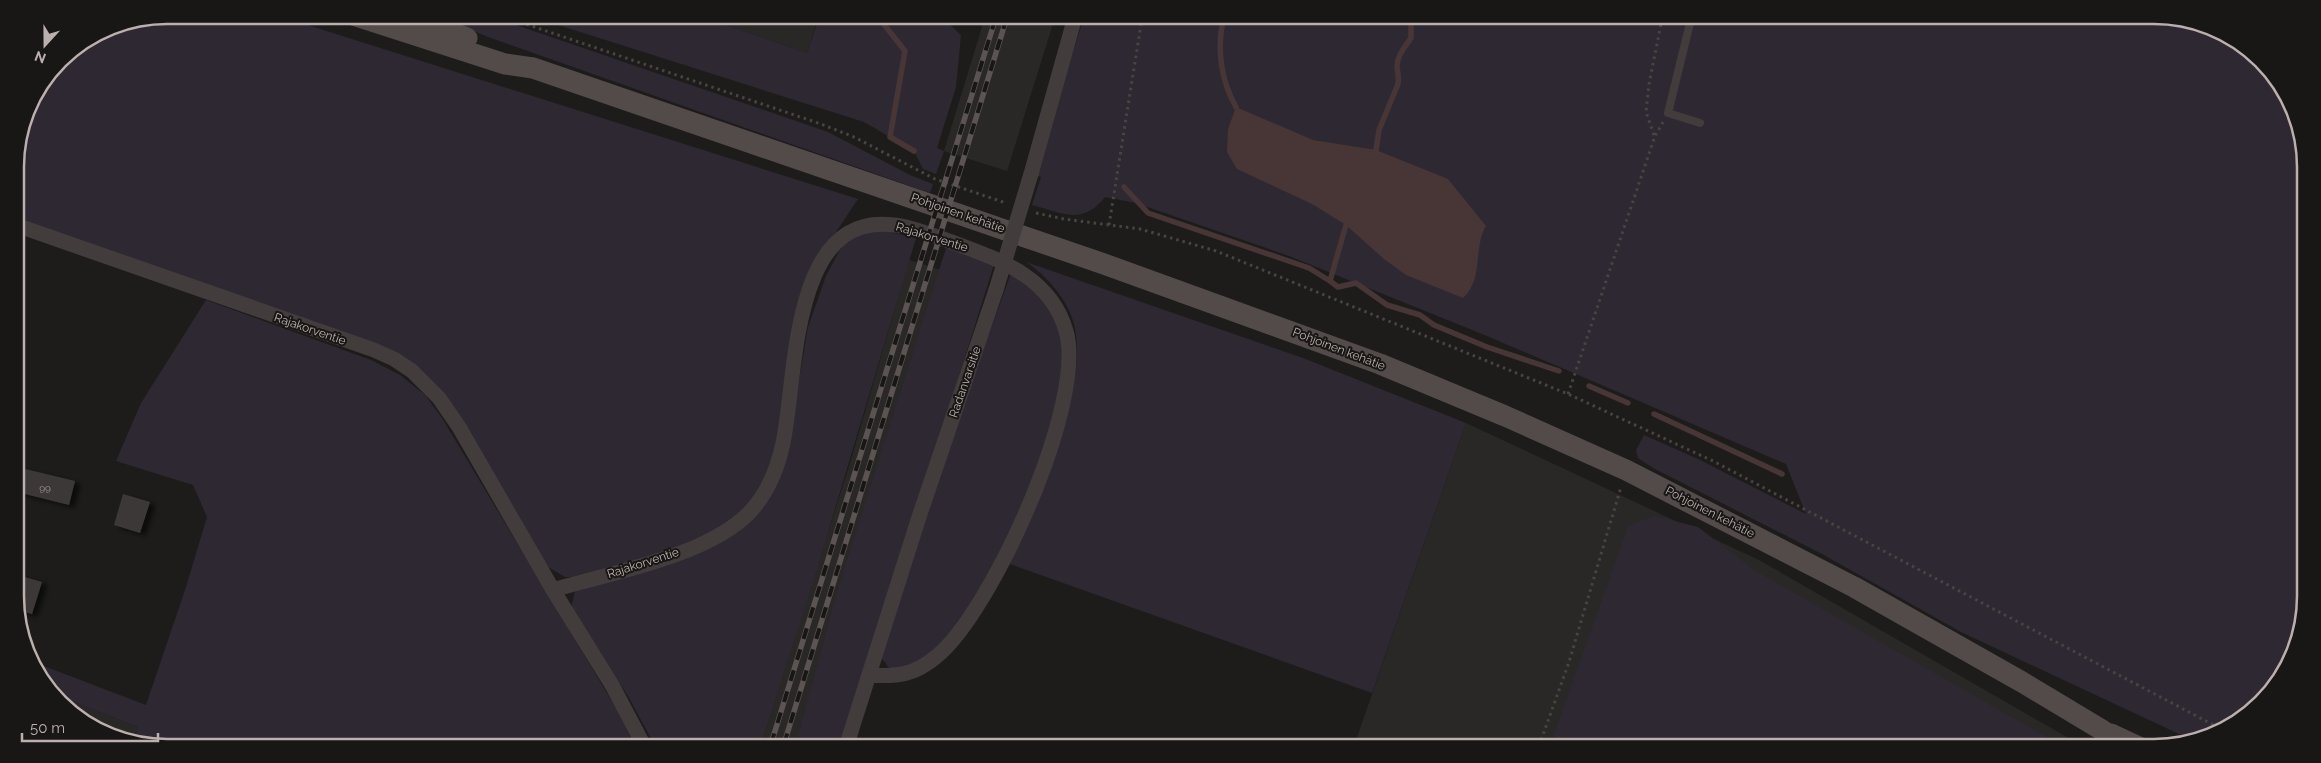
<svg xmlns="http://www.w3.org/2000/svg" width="2321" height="763" viewBox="0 0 2321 763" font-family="Raleway,sans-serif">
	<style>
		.built { fill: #2a2827 }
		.green { fill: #2e2832 }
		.water { fill: #483637 }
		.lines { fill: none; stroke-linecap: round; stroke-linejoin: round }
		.stream { stroke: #483637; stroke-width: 5.5 }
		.building { fill: #3c3938; filter: url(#shadow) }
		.path { stroke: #494342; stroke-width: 3; stroke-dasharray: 2.5 4; stroke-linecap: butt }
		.lane { stroke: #423d3c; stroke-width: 8 }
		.street { stroke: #423d3c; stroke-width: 15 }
		.secondary { stroke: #524b4a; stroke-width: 21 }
		.rail-casing { stroke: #5b5453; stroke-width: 5.5 }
		.rail { stroke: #181715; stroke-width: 4; stroke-dasharray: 11; stroke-linecap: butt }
		.street-bridge { stroke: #423d3c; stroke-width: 15 }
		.labels { text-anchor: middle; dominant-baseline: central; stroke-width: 4; stroke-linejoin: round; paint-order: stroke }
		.number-label { font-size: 10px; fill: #9c9290 }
		.street-label { font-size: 12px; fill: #bcb0ae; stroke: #181715 }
		.rim { fill: none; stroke: #bcb0ae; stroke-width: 2.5 }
	</style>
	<defs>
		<filter id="shadow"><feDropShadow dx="5.5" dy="3" stdDeviation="2.5" flood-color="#0009"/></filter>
	</defs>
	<rect width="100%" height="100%" fill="#1d1c1b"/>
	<path class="built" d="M700,16L818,17L807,53Z
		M985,17H1055L1007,171L944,151Z
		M909,260L973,280L830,744H761L850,463Z
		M1466,423L1759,560L2084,747L1354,746Z
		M51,693L138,727L134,743H127L83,723Z"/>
	<path class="green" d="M167,15H276L858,199L816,262L770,470L745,510L725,526L661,553L579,577H565L541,563L412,364L16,220L15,157L27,108L38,91L80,55L88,41L109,26Z
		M436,16H490L828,132L910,175L933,184L930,193L488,37Z
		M530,16H700L807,53L819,17H942L961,35L956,87L937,148L944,151L936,174L923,169L914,151L864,122Z
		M1084,17L2194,20L2238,40L2268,67L2303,138L2301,636L2281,680L2247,716L2212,737L2194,741L1961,632L1822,554L1653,468L1638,458L1636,450L1644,435L1698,459L1806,514L1786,464L1487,336L1289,256L1136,203L1105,197C1082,226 1063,213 1032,205L1041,177L1034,175Z
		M880,230L916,238L814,579L761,744H654L628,696L571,608L575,591L749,520L794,409L808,327L826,276L843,244L858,235Z
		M947,245L994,264L987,287L848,728L839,744H796L839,586Z
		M1026,262L1303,358L1466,423L1372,693L1010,564C1036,500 1090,391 1074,324C1068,300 1046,275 1026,262Z
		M1012,271L1041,293L1063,337L1064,358L1051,429L1017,518L980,595L945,644L910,667L890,669L880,656L952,434Z
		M206,300L371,360L400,375L425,395L442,418L616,708L634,744L134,743L138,727L51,693L36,663L146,705L186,587L207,517L193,485L116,461L141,403Z
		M1654,516L1698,527L1754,570L2064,747L1560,746L1554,735L1628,526Z"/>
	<path class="water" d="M1236,107L1313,140L1376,150L1448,179L1486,226C1473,247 1484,279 1463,298L1406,275L1384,259L1346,225L1312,204L1237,169L1227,152L1228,129Z"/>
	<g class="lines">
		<path class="stream" d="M878,17L905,51L890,137L914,151
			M1224,18C1216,47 1221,81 1236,107
			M1376,150L1379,130L1398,84C1399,78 1398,74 1397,67C1397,55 1405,47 1411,38V24L1416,18
			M1124,187L1148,213L1309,268L1330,281L1346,225
			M1330,281L1338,287L1356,283L1387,305L1420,315L1434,325L1487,347L1559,371
			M1589,386L1628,403
			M1654,414L1782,474"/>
	</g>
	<path class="building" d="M17,467L75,481L69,505L17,492Z
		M123,494L150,502L140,533L114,525Z
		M18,575L42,582L32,614L18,610Z"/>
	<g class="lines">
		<path class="path" d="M502,16L821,124L854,137L935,179L1006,203
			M1654,135L1646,112L1649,84L1662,19
			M1036,213L1064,219L1140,229L1216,251L1568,394L1713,461L2223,730
			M1109,225L1142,18
			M1568,394L1655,136L1663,122
			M1539,746L1569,662L1621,487"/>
		<path class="lane" d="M1691,19L1668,113L1700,123"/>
		<path class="street" d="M1031,174L1075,17
			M16,225L374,350L394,359L412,371L439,398L459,427L553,590C610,573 707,556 749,513C767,494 778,467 783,443C797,377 790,211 894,225C914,227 933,236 952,242C1000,260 1051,277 1066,331C1087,401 992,611 937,656C915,675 897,677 870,675
			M553,590L612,685L643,744
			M847,744L919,517L996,290"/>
		<path class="secondary" d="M353,15L505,64L533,68L1104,264L1380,364L1505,416L1626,470L1854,587L2022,682L2102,730L2124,748
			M410,16L467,38
			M2111,734L2141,748"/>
		<defs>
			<path id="rail" d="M771,744L996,17
				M784,744L1007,17"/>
		</defs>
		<use href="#rail" class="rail-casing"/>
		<use href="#rail" class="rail"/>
		<path class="street-bridge" d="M996,290L1031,174"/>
	</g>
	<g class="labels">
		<g class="number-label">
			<text x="45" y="487">99</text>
		</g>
		<g class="street-label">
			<text transform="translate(958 213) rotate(19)">Pohjoinen kehätie</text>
			<text transform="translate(932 237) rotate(17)">Rajakorventie</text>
			<text transform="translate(310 329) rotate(19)">Rajakorventie</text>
			<text transform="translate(1339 349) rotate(21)">Pohjoinen kehätie</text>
			<text transform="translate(965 382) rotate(-71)">Radanvarsitie</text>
			<text transform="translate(1710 512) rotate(27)">Pohjoinen kehätie</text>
			<text transform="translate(643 563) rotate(-18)">Rajakorventie</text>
		</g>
	</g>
	<path d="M0 0H2321V763H0ZM167 24H2154A143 143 0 0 1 2297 167V596A143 143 0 0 1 2154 739H167A143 143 0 0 1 24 596V167A143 143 0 0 1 167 24Z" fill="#181715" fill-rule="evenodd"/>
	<path class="rim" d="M167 24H2154A143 143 0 0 1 2297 167V596A143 143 0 0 1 2154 739H167A143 143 0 0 1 24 596V167A143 143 0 0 1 167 24Z"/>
	<g transform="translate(45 45) rotate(201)" stroke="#181715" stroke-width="4" paint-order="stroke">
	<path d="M0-4L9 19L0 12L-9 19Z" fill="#bcb0ae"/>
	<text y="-8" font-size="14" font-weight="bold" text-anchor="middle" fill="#bcb0ae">N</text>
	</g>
	<path d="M22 733v8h136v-8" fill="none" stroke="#bcb0ae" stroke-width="2.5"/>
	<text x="30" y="733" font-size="15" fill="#bcb0ae" stroke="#181715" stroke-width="4" paint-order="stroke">50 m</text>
</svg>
